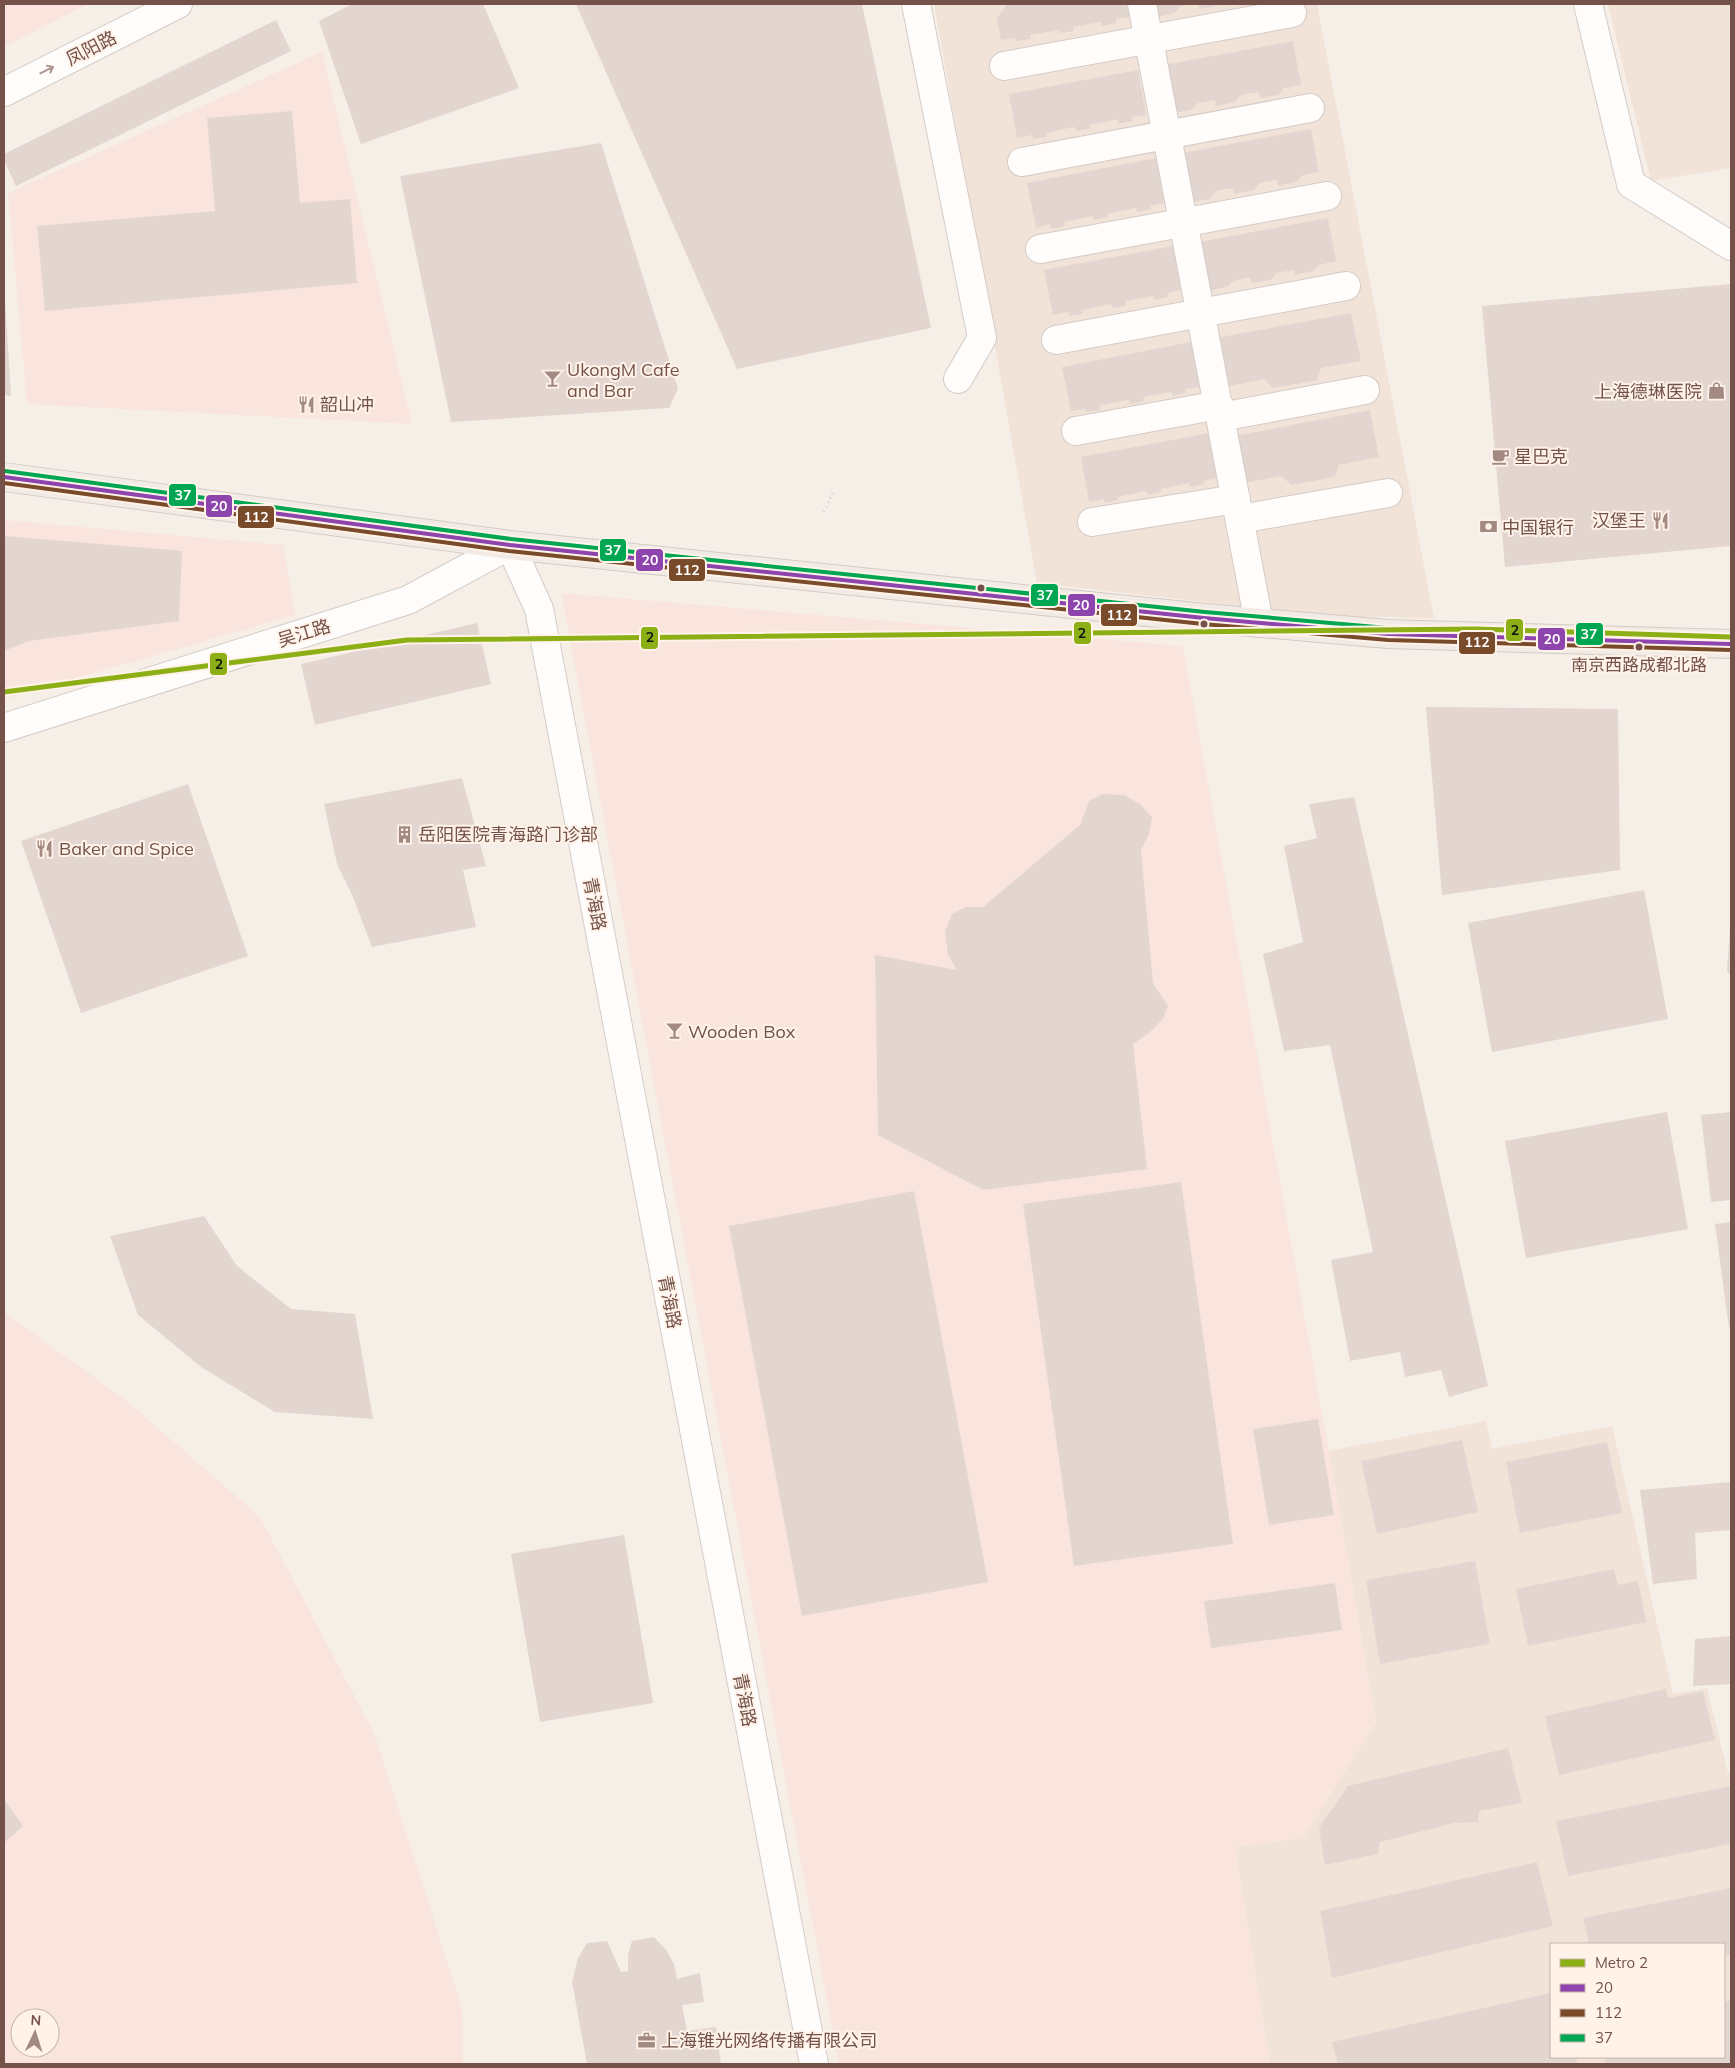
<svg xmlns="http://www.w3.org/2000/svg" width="1735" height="2068" viewBox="0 0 1735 2068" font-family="Mulish,'Noto Sans SC',sans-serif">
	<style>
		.residential { fill: #f2e3d8; fill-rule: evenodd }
		.commercial { fill: #fae5de; fill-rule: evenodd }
		.building { fill: #e3d6d0 }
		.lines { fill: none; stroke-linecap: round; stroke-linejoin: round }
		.minor-casing { stroke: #d4cbc6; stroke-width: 30 }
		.major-casing { stroke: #d5cac5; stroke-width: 30 }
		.path { stroke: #d8cdc9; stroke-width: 3; stroke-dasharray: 1 4; stroke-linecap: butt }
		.minor { stroke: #fefdfc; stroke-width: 28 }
		.major { stroke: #f2ebe5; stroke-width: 28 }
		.bus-1-casing { stroke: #fff3e9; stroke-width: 8 }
		.bus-2-casing { stroke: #fff3e9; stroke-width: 8 }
		.bus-3-casing { stroke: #fff3e9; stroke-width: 8 }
		.bus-1 { stroke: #8e44ad; stroke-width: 4 }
		.bus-2 { stroke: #7a4b2a; stroke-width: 4 }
		.bus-3 { stroke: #00a651; stroke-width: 4 }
		.metro-1-casing { stroke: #fff3e9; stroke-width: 9 }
		.metro-1 { stroke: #8caf16; stroke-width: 5 }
		.oneway { stroke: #ab9691 }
		.bus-dot { fill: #745249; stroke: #fff3e9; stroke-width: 2 }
		.labels { text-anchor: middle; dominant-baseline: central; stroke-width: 4; stroke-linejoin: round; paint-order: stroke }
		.bus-label { font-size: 17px; fill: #745249; stroke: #fff3e9 }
		.street-label { font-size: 18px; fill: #745249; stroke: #fff3e9 }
		.poi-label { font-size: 18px; fill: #745249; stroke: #fff3e9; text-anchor: start }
		.line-badge { stroke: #fff3e9; stroke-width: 2 }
		.badge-label { font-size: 14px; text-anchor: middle; font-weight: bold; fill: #fff }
		.pale-badge-label { font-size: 14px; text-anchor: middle; font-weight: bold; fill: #111 }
	</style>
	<rect width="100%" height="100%" fill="#f6efe8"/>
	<path class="residential" d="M934,4H1317L1434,618L1327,616L1037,583Z
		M1608,4H1731V168L1651,181Z
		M1486,1421L1492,1449L1612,1426L1673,1694L1707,1688L1728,1773H1731V2064H1270L1235,1847L1303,1838L1376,1722L1329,1451ZM1551,1944H1724V2057H1551Z"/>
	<path class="commercial" d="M4,4H88L4,47Z
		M322,52L412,424L27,404L8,193Z
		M4,520L283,545L295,615L4,699Z
		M561,593L1183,646L1329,1451L1376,1722L1303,1838L1235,1847L1270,2064H839Z
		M4,1312L127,1401L260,1517L375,1735L462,2008L463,2064H4ZM20,2018H50V2048H20Z"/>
	<path class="building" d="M352,4H483L519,88L361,144L319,21Z
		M576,4H862L931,328L737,369Z
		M1007,4H1128L1130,17L1116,19V23L1102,26L1101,22L1073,27L1074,31L1059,33V30L1030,35L1031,39L1016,41L1015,38L1001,40L997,18Z
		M1154,4H1189V5L1181,6L1175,13L1156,17Z
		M1199,4H1222V5L1199,9Z
		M276,20L291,51L16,186L4,160V154Z
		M1293,41L1301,85L1284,88L1278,95L1260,98L1259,92L1241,95L1235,102L1216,106L1215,100L1198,103L1191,110L1173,113L1164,65Z
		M1138,70L1146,115L1132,117L1133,121L1118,124V119L1089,125L1090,129L1076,131L1075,127L1059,130L1046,133L1047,137L1033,139L1032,135L1017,138L1009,94Z
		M292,111L300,203L350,199L357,283L45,311L37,226L215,211L207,118Z
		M1311,129L1319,172L1303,175L1296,182L1278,186L1277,180L1259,183L1254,190L1234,194L1233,188L1216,191L1210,199L1191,202L1182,153Z
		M601,143L678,389L669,408L451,422L400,176Z
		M1156,158L1164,203L1150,206L1151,209L1137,212L1136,208L1107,214L1108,217L1094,220L1093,216L1064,222L1065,226L1051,229L1050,224L1036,228L1027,183Z
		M1328,218L1336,261L1319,265L1313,271L1295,275L1294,270L1276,273L1271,280L1252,283L1250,277L1233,281L1227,287L1208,291L1199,242Z
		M1173,246L1182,290L1167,293L1168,297L1154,300V296L1125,301L1126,306L1112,308L1111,304L1082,310L1083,314L1069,316L1068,312L1053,315L1044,270Z
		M1731,284V546L1505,567L1482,306Z
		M4,298H5L11,396L4,395Z
		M1351,313L1361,361L1321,368L1317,380L1296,384L1273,388L1264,379L1226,387L1216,338Z
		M1191,342L1200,387L1185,389L1186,393L1172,396V392L1143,397L1144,401L1130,404L1129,400L1100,405L1101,410L1087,412L1086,409L1071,411L1062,367Z
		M1370,410L1379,457L1339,465L1335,477L1291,485L1282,476L1244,483L1235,436Z
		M1209,433L1218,478L1203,481L1204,484L1190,487L1189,483L1161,489V492L1148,495L1147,491L1117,497L1118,500L1104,503V499L1089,502L1081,457Z
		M4,536L182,551L179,621L29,641L4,651Z
		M477,623L491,684L315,725L301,664Z
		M1426,707L1618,709L1620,870L1442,895Z
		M462,778L486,866L463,870L476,927L372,947L353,897L337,864L324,804Z
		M188,784L248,956L81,1013L21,841Z
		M1103,794L1124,795L1140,804L1152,817L1149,834L1141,850L1153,983L1168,1006L1163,1019L1149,1033L1133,1044L1147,1169L983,1190L878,1135L875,955L957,970L948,955L945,932L952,914L966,907H983L1080,825L1089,801Z
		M1354,797L1488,1386L1449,1397L1441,1370L1405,1377L1400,1352L1350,1361L1331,1260L1373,1252L1330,1045L1284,1051L1263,954L1303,942L1284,846L1317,838L1309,804Z
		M1644,890L1668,1019L1492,1052L1468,923Z
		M1730,925H1731V976L1727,971Z
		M1667,1112L1688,1229L1526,1258L1505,1141Z
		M1731,1112V1200L1711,1202L1701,1115Z
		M1181,1182L1233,1544L1074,1566L1023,1204Z
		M914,1191L988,1582L802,1616L729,1226Z
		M204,1216L237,1266L291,1309L355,1314L373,1419L275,1412L201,1367L138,1315L110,1236Z
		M1731,1222V1328L1729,1329L1715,1224Z
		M1318,1419L1334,1515L1269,1525L1253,1429Z
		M1462,1440L1478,1512L1377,1534L1361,1461Z
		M1607,1442L1622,1513L1520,1533L1506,1462Z
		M1731,1482V1530L1695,1533L1697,1579L1653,1584L1640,1490Z
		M624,1535L653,1703L540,1722L511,1554Z
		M1475,1561L1490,1644L1380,1664L1366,1580Z
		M1614,1569L1618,1585L1638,1581L1646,1622L1528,1646L1516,1589Z
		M1335,1583L1342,1630L1211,1648L1204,1601Z
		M1731,1636V1684L1693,1686L1695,1639Z
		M1666,1689L1668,1698L1703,1691L1715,1740L1559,1775L1545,1716Z
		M1508,1748L1522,1803L1479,1811L1478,1822L1454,1823L1380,1842L1378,1854L1325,1865L1319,1828L1348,1786Z
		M1731,1786V1844L1568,1876L1556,1821Z
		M4,1799L23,1826L4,1843Z
		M1537,1862L1553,1926L1332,1978L1320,1911Z
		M1731,1888V1954L1724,1956V1944H1589L1583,1918Z
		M654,1937L667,1951L674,1964L677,1979L700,1973L704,2002L682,2005L687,2031L716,2027L721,2064H587L572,1982L578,1958L587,1943L607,1941L621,1972L628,1971V1955L632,1941Z
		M1551,1993V2057H1576L1577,2064H1338L1332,2042Z
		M1731,2000V2064H1606L1605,2057H1724V2002Z"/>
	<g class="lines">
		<defs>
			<path id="minor" d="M916,4L982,338L958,379
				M1142,4L1259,623
				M1588,4L1631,184L1731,246
				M1004,66L1292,13
				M4,92L178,4
				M1022,162L1310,108
				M1040,249L1327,196
				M1056,340L1346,286
				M1221,417L1365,390
				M1076,431L1219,405
				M1240,519L1388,493
				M1092,522L1236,499
				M4,728L408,600L510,545L539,609L814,2064"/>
			<path id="major" d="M4,477L510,545L1204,618L1388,634L1731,644"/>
		</defs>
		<use href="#minor" class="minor-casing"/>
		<use href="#major" class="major-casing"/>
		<path class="path" d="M824,512L833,492"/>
		<use href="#minor" class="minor"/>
		<use href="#major" class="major"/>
		<defs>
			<path id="bus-1" d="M4,477L510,545L1204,618L1388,634L1731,644"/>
			<path id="bus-2" d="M4,483L509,551L1203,624L1388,640L1731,650"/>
			<path id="bus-3" d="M5,471L511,539L1205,612L1388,628L1731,638"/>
		</defs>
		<use href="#bus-1" class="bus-1-casing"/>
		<use href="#bus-2" class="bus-2-casing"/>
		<use href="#bus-3" class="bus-3-casing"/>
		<use href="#bus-1" class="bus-1"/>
		<use href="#bus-2" class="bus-2"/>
		<use href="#bus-3" class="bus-3"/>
		<defs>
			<path id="metro-1" d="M4,692L407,640L1475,629L1731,637"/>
		</defs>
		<use href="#metro-1" class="metro-1-casing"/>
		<use href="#metro-1" class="metro-1"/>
	</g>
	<defs><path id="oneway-shaft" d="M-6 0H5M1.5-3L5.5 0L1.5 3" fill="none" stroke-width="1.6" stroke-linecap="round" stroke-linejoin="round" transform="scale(1.25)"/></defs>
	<use class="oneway" href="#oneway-shaft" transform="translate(47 70) rotate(-27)"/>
	<defs>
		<symbol id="bar-bare" viewBox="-9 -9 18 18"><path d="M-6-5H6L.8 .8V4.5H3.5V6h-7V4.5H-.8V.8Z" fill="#a28981" stroke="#fff3e9" stroke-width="2.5" paint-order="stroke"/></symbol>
		<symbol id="shop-bare" viewBox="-9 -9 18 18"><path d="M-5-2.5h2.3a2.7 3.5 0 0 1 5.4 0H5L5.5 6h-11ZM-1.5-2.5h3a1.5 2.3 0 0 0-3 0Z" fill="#a28981" stroke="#fff3e9" stroke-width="2.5" paint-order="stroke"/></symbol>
		<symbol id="restaurant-bare" viewBox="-9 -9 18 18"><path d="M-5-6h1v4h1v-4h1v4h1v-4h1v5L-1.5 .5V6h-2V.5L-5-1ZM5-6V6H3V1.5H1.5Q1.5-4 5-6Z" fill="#a28981" stroke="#fff3e9" stroke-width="2.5" paint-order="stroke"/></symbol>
		<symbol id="cafe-bare" viewBox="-9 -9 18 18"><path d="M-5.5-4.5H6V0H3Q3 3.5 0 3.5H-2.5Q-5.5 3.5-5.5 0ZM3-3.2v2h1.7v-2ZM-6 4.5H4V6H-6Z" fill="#a28981" stroke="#fff3e9" stroke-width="2.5" paint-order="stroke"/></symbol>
		<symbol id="bank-bare" viewBox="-9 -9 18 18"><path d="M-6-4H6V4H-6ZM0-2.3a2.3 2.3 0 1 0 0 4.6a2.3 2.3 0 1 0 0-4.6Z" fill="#a28981" stroke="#fff3e9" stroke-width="2.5" paint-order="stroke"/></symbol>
		<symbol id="building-bare" viewBox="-9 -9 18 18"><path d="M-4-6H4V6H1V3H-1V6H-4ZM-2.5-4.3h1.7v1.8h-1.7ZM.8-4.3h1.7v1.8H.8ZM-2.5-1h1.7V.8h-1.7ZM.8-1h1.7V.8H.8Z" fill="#a28981" stroke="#fff3e9" stroke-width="2.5" paint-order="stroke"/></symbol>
		<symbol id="office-bare" viewBox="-9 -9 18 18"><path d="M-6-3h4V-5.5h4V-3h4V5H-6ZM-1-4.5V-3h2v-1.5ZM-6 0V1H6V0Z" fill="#a28981" stroke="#fff3e9" stroke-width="2.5" paint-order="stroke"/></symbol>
	</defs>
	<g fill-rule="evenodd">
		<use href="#bar-bare" x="540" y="366" width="25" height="25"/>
		<use href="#shop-bare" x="1704" y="378" width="25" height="25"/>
		<use href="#restaurant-bare" x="294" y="392" width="25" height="25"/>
		<use href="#cafe-bare" x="1488" y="444" width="25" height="25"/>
		<use href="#restaurant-bare" x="1648" y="508" width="25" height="25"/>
		<use href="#bank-bare" x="1476" y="514" width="25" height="25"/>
		<use href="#building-bare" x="392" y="822" width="25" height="25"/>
		<use href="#restaurant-bare" x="32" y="836" width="25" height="25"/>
		<use href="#bar-bare" x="662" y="1018" width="25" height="25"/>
		<use href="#office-bare" x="634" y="2028" width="25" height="25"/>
	</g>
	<g class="bus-dot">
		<circle cx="981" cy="588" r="4.5"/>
		<circle cx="1204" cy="624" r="4.5"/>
		<circle cx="1639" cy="647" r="4.5"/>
	</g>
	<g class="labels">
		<g class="bus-label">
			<text x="1639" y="664">南京西路成都北路</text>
		</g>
		<g class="street-label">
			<text transform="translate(91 48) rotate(-27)">凤阳路</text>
			<text transform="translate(304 633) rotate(-17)">吴江路</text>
			<text transform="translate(595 904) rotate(79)">青海路</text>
			<text transform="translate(670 1302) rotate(79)">青海路</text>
			<text transform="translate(745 1700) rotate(79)">青海路</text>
		</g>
		<g class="poi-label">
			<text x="567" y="369">UkongM Cafe<tspan x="567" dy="21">and Bar</tspan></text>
			<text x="1702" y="391" text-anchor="end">上海德琳医院</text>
			<text x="320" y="404">韶山冲</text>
			<text x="1514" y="456">星巴克</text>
			<text x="1646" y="520" text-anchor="end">汉堡王</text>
			<text x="1502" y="527">中国银行</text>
			<text x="418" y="834">岳阳医院青海路门诊部</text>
			<text x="59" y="848">Baker and Spice</text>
			<text x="688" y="1031">Wooden Box</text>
			<text x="661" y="2040">上海锥光网络传播有限公司</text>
		</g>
	</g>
	<g class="line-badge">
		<rect x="168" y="483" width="29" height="24" rx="5" fill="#00a651"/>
		<rect x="205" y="494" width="28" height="24" rx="5" fill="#8e44ad"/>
		<rect x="237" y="505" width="38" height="24" rx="5" fill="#7a4b2a"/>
		<rect x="599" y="538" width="28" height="24" rx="5" fill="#00a651"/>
		<rect x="635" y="548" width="29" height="24" rx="5" fill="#8e44ad"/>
		<rect x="668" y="558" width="38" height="24" rx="5" fill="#7a4b2a"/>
		<rect x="1030" y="583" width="29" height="24" rx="5" fill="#00a651"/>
		<rect x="1067" y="593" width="29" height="24" rx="5" fill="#8e44ad"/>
		<rect x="1100" y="603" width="38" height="24" rx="5" fill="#7a4b2a"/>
		<rect x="1505" y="618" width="19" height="24" rx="5" fill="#8caf16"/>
		<rect x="1073" y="621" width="19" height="24" rx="5" fill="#8caf16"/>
		<rect x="1575" y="622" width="29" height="24" rx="5" fill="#00a651"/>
		<rect x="640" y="626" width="19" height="24" rx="5" fill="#8caf16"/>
		<rect x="1537" y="627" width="29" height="24" rx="5" fill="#8e44ad"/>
		<rect x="1458" y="631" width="38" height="24" rx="5" fill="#7a4b2a"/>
		<rect x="209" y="652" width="19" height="24" rx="5" fill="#8caf16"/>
	</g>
	<g class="badge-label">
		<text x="183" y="500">37</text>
		<text x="219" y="511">20</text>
		<text x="256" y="522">112</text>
		<text x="613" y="555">37</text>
		<text x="650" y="565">20</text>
		<text x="687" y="575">112</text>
		<text x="1045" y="600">37</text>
		<text x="1081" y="610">20</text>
		<text x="1119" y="620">112</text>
		<text x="1589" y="639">37</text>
		<text x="1552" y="644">20</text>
		<text x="1477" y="647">112</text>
	</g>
	<g class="pale-badge-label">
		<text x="1515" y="635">2</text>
		<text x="1082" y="638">2</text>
		<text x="650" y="642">2</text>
		<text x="219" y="669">2</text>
	</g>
	<rect width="1735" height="2068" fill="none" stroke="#745249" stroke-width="10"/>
	<rect x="1550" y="1943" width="175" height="115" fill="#fff3e9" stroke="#c7b3a9"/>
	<rect x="1560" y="1959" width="25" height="8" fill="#8caf16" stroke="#c7b3a9"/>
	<text x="1595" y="1968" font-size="15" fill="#745249">Metro 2</text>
	<rect x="1560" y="1984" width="25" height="8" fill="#8e44ad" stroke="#c7b3a9"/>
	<text x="1595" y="1993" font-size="15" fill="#745249">20</text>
	<rect x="1560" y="2009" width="25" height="8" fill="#7a4b2a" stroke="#c7b3a9"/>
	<text x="1595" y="2018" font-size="15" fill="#745249">112</text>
	<rect x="1560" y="2034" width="25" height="8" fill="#00a651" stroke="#c7b3a9"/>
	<text x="1595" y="2043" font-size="15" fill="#745249">37</text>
	<g transform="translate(35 2033) rotate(4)"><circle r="24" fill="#fff3e9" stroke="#c7b3a9"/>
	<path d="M0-4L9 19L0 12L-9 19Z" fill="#a28981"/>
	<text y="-8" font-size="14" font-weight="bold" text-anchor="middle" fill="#745249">N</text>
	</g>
</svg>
